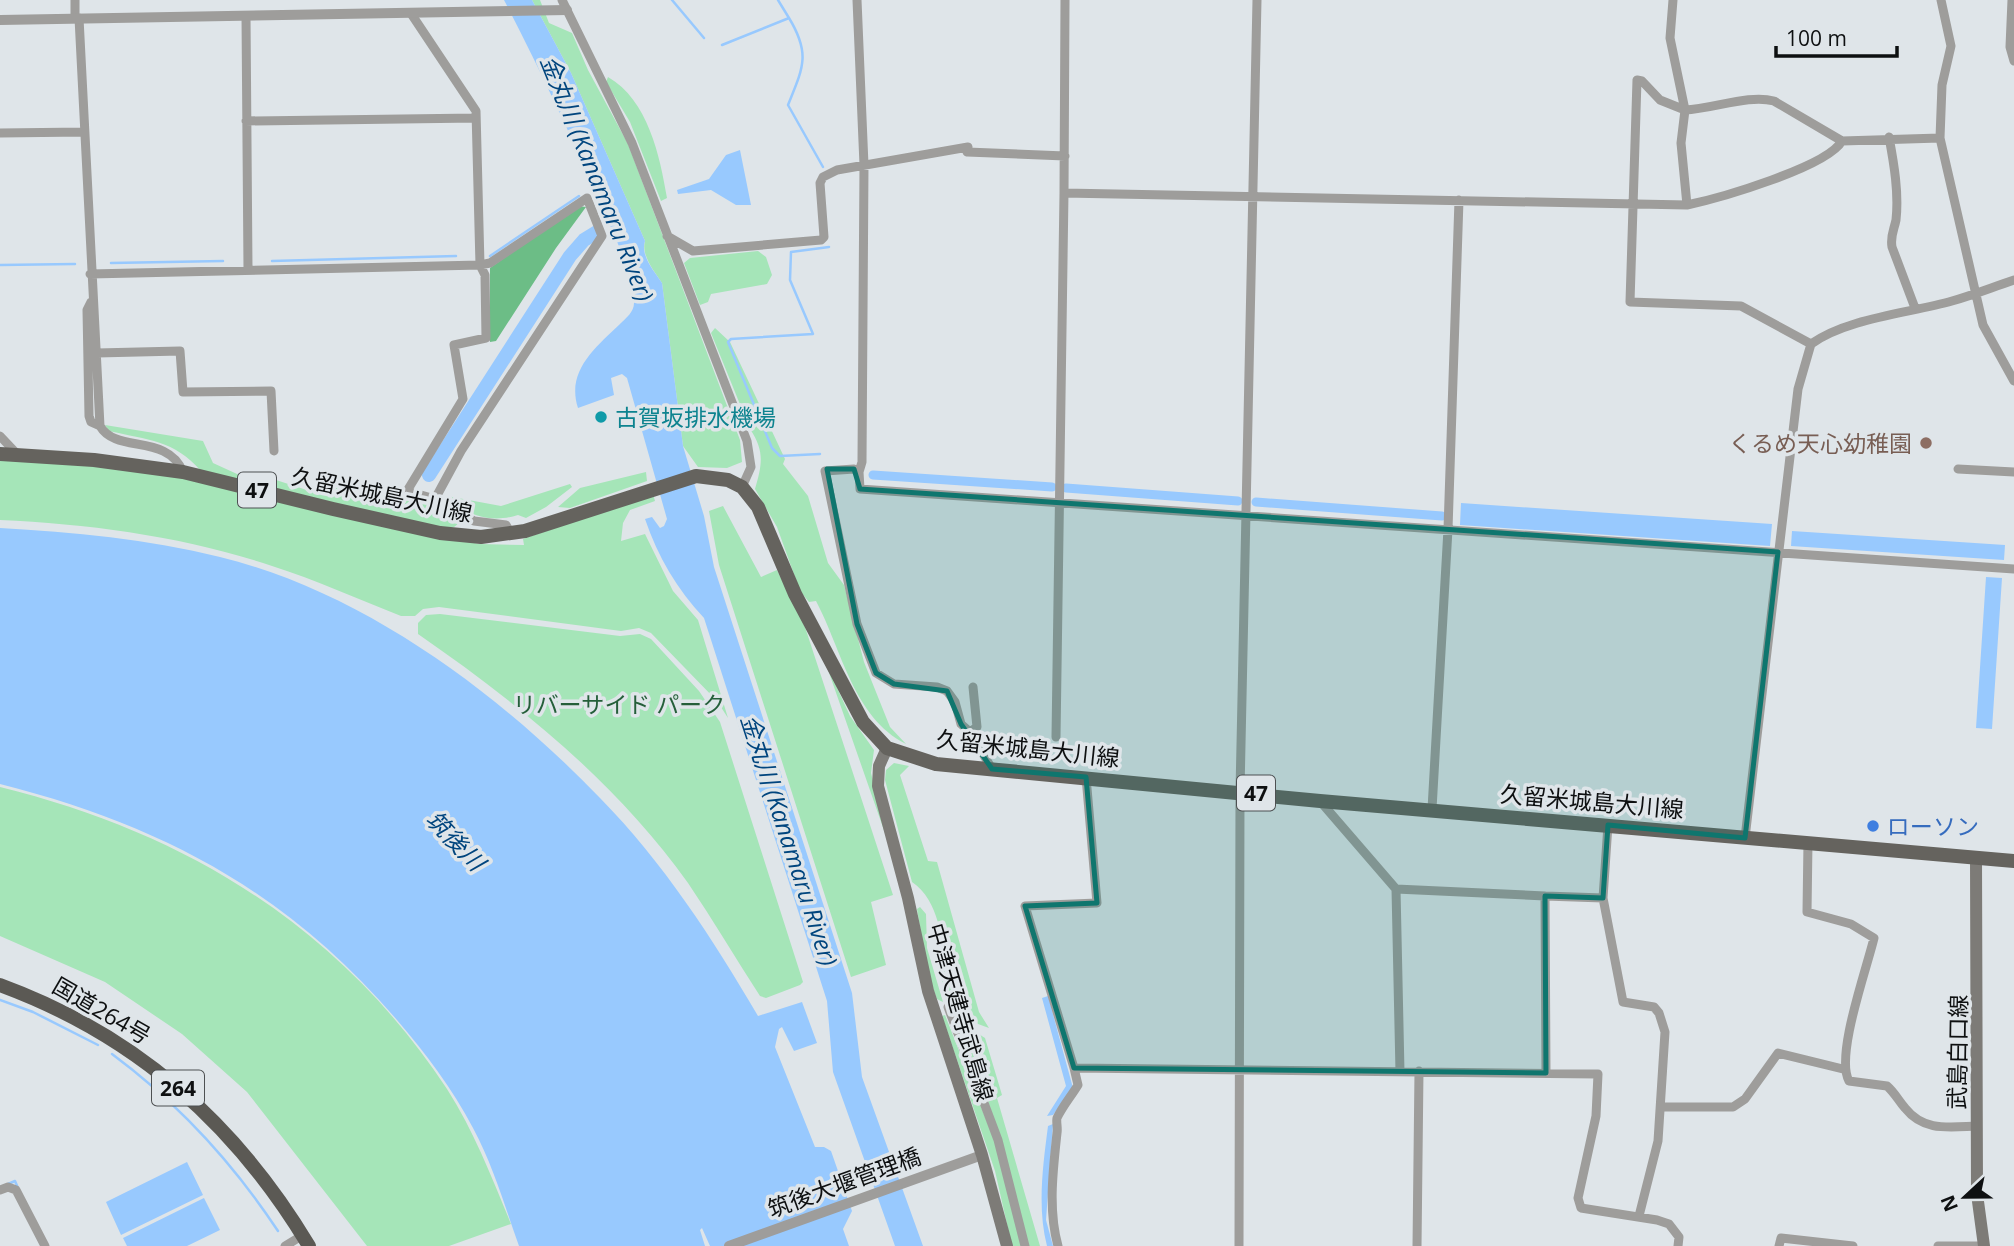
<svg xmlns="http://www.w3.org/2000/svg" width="2014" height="1246" viewBox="0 0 2014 1246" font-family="'Open Sans','Noto Sans JP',sans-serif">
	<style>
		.green { fill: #a5e5b8 }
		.forest { fill: #6cbd86 }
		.water { fill: #98c9fe }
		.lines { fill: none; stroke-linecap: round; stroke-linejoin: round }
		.stream { stroke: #98c9fe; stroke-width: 2.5 }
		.canal { stroke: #98c9fe; stroke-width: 9 }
		.river { stroke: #98c9fe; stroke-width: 14 }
		.minor { stroke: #9e9d9b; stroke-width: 9 }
		.tertiary { stroke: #9e9d9b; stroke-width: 10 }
		.secondary { stroke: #7d7b77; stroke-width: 12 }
		.primary { stroke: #65635e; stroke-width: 14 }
		.trunk { stroke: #5b5954; stroke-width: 14 }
		.marked { fill: #0f766e; fill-opacity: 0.2; stroke: #0f766e; stroke-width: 5; stroke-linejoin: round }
		.culture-dot { fill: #0f9aa8; stroke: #dfe5e9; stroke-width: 2.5 }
		.education-dot { fill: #8d6e63; stroke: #dfe5e9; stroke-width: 2.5 }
		.shop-dot { fill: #3f7fe0; stroke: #dfe5e9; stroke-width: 2.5 }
		.labels { text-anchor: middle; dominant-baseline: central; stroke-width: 7; stroke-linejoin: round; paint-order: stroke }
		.shield { fill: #dfe5e9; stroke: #4d5052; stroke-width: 2 }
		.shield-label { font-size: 21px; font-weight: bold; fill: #0e1011 }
		.culture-label { font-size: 23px; fill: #0d838f; stroke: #dfe5e9; text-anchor: start }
		.education-label { font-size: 23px; fill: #785e54; stroke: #dfe5e9; text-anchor: end }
		.street-label { font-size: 23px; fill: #0e1011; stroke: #dfe5e9 }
		.park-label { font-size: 23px; fill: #255f3a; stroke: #dfe5e9 }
		.shop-label { font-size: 23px; fill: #366cbe; stroke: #dfe5e9; text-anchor: start }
		.water-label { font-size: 24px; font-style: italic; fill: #00457e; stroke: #dfe5e9 }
	</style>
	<rect width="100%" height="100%" fill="#dfe5e9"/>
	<path class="green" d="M532,0H540L549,23L572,33L588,70L628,144L740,440L742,462L727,468L698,467L683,446L662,283C654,271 641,255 645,241L571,73Z
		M608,77C648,100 660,156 667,198L661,201L630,122L606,82Z
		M758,251L766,257L772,275L767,284L711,294L708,302L700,305L684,263L690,258Z
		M715,328L730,342L785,459L783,464L808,496L828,563L844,585L864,662L890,727L906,744C853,717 842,650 816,601L809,602L800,591L777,527L755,489C762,465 765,451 750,429L711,333Z
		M105,425L203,441L213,463L248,479L276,480L319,494L339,487L403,499L426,500L463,520L454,527L440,528L201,471C174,440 148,440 109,431Z
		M0,460L95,465L170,474L479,544L524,545L523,539L653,494L655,501L630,510L623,523L621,541L645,534L673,591L698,620L728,718L717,701L651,633L639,628L621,631L439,607L423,609L415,616H401C358,599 316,580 272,566C186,537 91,524 0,520Z
		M646,472L647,481L570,508L558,507L580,488Z
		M570,484L572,487L546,507L526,518L518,515C488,524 470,514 444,500L447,496L501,506Z
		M723,506L761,577L777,570L805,627L893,895L871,902L886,965L851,977L719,565L709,511Z
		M440,614L620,636L640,634L651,639L699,691L720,722L803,982L800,985L766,998L760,996C736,959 713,920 688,883C616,782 519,704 418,634V623L426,615Z
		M826,664L850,716L874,750L871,773L887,839Z
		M894,763L909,766L900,775L928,861L937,862L979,1012L989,1028L978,1024C969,1007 958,989 951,970C940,940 940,901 912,882L885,780L886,770Z
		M0,787C187,833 340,927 447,1089C474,1131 492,1178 511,1224L449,1246H367L247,1092L182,1034L105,982L0,936Z
		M920,907L926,914L927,948L943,1002L937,999L928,975L917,909Z
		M935,945C947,974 957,1021 985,1038L1002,1095L997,1098L1040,1246H1028C1014,1191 1001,1135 981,1081C964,1036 940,993 935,945Z
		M945,1015L996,1145L1021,1246H1012L995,1171L942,1016Z"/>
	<path class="forest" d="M578,206L586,207L556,248L496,341L490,342V268Z"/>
	<path class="water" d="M504,0H532L571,73L645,241C640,255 654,271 662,283L683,446L704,516L714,567L852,993L862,1077L923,1246H895L833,1072L827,1001L704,618C677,589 658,557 645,519L652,517L660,528L664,526L667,519L627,378L622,374L611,378L614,395L578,408C566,371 595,348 620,324C626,318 634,312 634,303C635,278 612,230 602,207C572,137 539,68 504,0Z
		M740,150L751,205H736L711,190L678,194L677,190L709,179L726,155Z
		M1461,503L1772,524L1770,546L1460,525Z
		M0,528C73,532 148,539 220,557C363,592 499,693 600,798C663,862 713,939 758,1016L802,1002L817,1043L794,1051L782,1027L779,1029L775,1047L815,1147H824L831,1151L852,1211L843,1229L849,1246H710L702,1228L700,1230L705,1246H519C505,1207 493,1165 473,1128C452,1088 426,1054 397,1020C287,892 162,825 0,784Z
		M1792,531L2005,545L2004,560L1791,546Z
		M1986,577L2002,578L1992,729L1976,728Z
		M1048,996L1073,1088L1053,1115L1047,1116L1066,1086L1042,998Z
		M1053,1124L1046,1220L1053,1246H1047C1037,1208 1043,1165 1048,1126Z
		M187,1162L203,1195L121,1235L106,1202Z
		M204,1198L220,1230L187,1246H127L123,1238Z"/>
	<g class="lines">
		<path class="stream" d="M672,0L704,38
			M778,0L789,18
			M722,45L789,18C811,54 803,68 788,105L823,167
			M490,256L579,196
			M272,261L456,256
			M111,263L223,261
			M0,265L75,264
			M820,454L780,456L772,448L728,342L731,339L813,334L790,280L791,252L829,247
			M0,1000L33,1012L98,1045
			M112,1054C178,1103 233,1163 278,1231
			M8,1184L15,1181L18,1188"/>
		<path class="canal" d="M873,475L1052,487
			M1066,488L1238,501
			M1256,502L1442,516"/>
		<path class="river" d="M429,475L570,256L584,240L597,232"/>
		<path class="minor" d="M75,0V17
			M562,0L632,143L747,441L751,467L742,487
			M857,0L864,165L862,462L859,472L854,469L825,471L857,624L876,673L894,684L937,687L947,691L955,702L961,724L970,732L992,769
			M1065,0L1064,193L1687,205C1720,198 1827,167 1842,141
			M1673,0L1670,38L1685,110C1713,109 1749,94 1774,101L1842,141L1940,138
			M1941,0L1951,46L1942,85L1940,138L1983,325L2014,381
			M2012,0L2010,47L2014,61
			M246,16L248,269
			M79,18L100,426C116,454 167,433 183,472
			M246,121L476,118
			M0,133L84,132
			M1889,137C1894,164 1899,193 1896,220C1894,230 1890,236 1892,247L1915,308
			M1687,205L1681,143L1685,110L1660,100L1642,81L1637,80L1630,302L1741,306L1811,344
			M667,236L693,251L821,240L824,237L820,183L823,177L837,170L968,147L967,152L1065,156
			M90,274L480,265L476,111L412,15
			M91,302L87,310L89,416L91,422L100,426
			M97,353L180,351L183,392L271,391L274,451
			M0,436L18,455
			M1958,469L2014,472
			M859,472L860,489L2014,569
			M435,499L461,451L602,236L587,198L490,263L480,265L485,275L486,338L454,345L463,399L407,491L435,499L474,521L506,525L511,534
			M970,732L977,727L973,687
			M1056,737L1064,193
			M1320,801L1396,889L1545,896
			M1432,809L1448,529L1459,200
			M1608,825L1603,898L1623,1002L1654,1007L1659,1013L1665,1032L1658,1141L1639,1216
			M1745,838L1798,389L1811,344C1847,318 1910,313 1952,301C1973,295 1993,287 2014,280
			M1808,842L1807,912L1851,924L1874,938C1867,968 1835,1056 1849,1081L1887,1086C1895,1093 1898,1100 1905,1108C1924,1132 1949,1127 1977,1126
			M1396,889L1400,1072
			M948,1007L998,1140L1025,1246
			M1074,1068L1025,906L1097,903L1086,777
			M1546,1073L1545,896L1603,898
			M1661,1107H1733L1745,1099L1778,1053L1843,1069
			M0,1190L8,1187L16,1190L45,1246
			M285,1246L303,1235
			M1058,1246C1048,1210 1053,1170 1057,1133C1058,1128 1056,1122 1057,1118C1062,1107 1072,1095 1078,1085L1074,1068L1598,1074L1596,1116L1578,1198L1581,1208L1657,1220L1669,1224L1679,1237L1678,1246
			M1239,1246L1240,791L1257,0
			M1417,1246L1419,1071
			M1779,1246L1781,1238L1853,1246
			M1938,1246H1979"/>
		<path class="tertiary" d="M0,20L567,10
			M729,1246L982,1155"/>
		<path class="secondary" d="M887,748L879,766L878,786L908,898L928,991L982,1155L1007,1246
			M1976,858L1977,1194L1984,1246"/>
		<path class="primary" d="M0,454L94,460L183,472L333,509L440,533L481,537L525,531L696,476L728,480L742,487L758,507L795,594L863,722L887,748L936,764L1320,801L2014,861"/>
		<path class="trunk" d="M0,985C136,1035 235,1123 309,1246"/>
	</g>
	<path class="marked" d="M827,469H854L860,489L1778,552L1745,838L1608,825L1603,898L1545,896L1546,1073L1074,1068L1025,906L1097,903L1086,777L992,769L961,724L947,691L894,684L876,673L857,624Z"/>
	<circle class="culture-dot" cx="601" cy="417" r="7"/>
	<circle class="education-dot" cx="1926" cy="443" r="7"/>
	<circle class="shop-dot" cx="1873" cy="826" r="7"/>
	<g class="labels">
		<g class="shield">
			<rect x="238" y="472.5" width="38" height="35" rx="5"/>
			<rect x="1237" y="775.5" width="38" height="35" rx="5"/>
			<rect x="152" y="1070.5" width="52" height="35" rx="5"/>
		</g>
		<g class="shield-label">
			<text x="257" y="490">47</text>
			<text x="1256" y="793">47</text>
			<text x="178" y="1088">264</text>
		</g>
		<g class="culture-label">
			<text x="615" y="417">古賀坂排水機場</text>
		</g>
		<g class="education-label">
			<text x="1912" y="443">くるめ天心幼稚園</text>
		</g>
		<g class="street-label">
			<text transform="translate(382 494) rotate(12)">久留米城島大川線</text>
			<text transform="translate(1028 748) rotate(6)">久留米城島大川線</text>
			<text transform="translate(1592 801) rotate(5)">久留米城島大川線</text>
			<text transform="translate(102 1010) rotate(30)">国道264号</text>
			<text transform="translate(961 1012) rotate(74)">中津天建寺武島線</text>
			<text transform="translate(1957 1052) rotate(-89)">武島白口線</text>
			<text transform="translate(844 1182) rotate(-20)">筑後大堰管理橋</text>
		</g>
		<g class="park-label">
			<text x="619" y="704">リバーサイド パーク</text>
		</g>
		<g class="shop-label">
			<text x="1887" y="826">ローソン</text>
		</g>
		<g class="water-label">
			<text transform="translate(598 178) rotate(68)">金丸川 (Kanamaru River)</text>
			<text transform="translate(456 840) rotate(46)">筑後川</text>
			<text transform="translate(790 840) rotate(72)">金丸川 (Kanamaru River)</text>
		</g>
	</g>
	<g transform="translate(1965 1197) rotate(248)" stroke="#dfe5e9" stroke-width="5" paint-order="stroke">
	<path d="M0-5L12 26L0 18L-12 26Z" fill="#0e1011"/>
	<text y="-10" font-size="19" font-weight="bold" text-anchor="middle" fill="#0e1011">N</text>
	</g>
	<path d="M1776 46v10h121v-10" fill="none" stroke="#0e1011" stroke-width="3.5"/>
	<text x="1786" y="46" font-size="21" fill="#0e1011" stroke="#dfe5e9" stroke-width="5" paint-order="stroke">100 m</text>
</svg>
